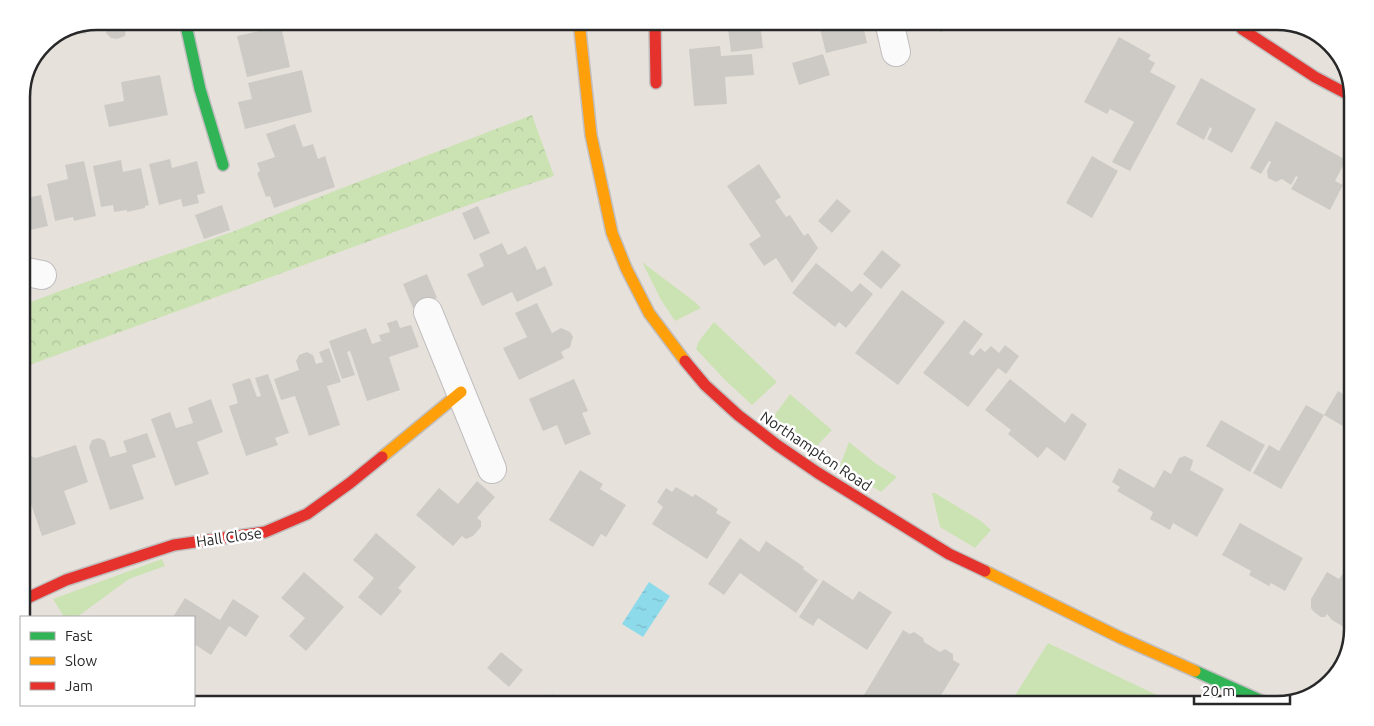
<svg xmlns="http://www.w3.org/2000/svg" width="1374" height="726" viewBox="0 0 1374 726" font-family="Ubuntu,sans-serif">
	<style>
		.green { fill: #cbe3b3 }
		.forest { fill: url(#forest-crowns) }
		.water { fill: url(#water-ripples) }
		.building { fill: #cdcac6 }
		.lines { fill: none; stroke-linecap: round; stroke-linejoin: round }
		.street-casing { stroke: #c0bebe; stroke-width: 30 }
		.fast-casing { stroke: #c0bebe; stroke-width: 14 }
		.slow-casing { stroke: #c0bebe; stroke-width: 14 }
		.jam-casing { stroke: #c0bebe; stroke-width: 14 }
		.street { stroke: #fbfafa; stroke-width: 28 }
		.fast { stroke: #30b455; stroke-width: 11 }
		.slow { stroke: #ff9f0a; stroke-width: 11 }
		.jam { stroke: #e5322d; stroke-width: 11 }
		.labels { text-anchor: middle; dominant-baseline: central; stroke-width: 5; stroke-linejoin: round; paint-order: stroke }
		.street-label { font-size: 15px; fill: #282828; stroke: #fff }
		.rim { fill: none; stroke: #282828; stroke-width: 2.5 }
	</style>
	<defs>
		<pattern id="forest-crowns" width="20" height="18" patternUnits="userSpaceOnUse" patternTransform="scale(1.25)"><rect width="20" height="18" fill="#cbe3b3"/><path d="M2 6a3 3 0 1 1 6 0M12 15a3 3 0 1 1 6 0" fill="none" stroke="#aec39a"/></pattern>
		<pattern id="water-ripples" width="26" height="14" patternUnits="userSpaceOnUse" patternTransform="scale(1.25)"><rect width="26" height="14" fill="#8ddaeb"/><path d="M2 4q2-2 4 0t4 0M15 11q2-2 4 0t4 0" fill="none" stroke="#7abbca"/></pattern>
	</defs>
	<rect width="100%" height="100%" fill="#e7e1dc"/>
	<path class="green" d="M642,262L695,302L701,308L675,321L661,300Z
		M714,322L777,382L752,405L725,380L696,349L699,341Z
		M790,394L832,430L814,449L771,420Z
		M849,442L875,463L897,477L881,492L840,466Z
		M932,493H935L981,521L991,530L975,548L940,527Z
		M162,559L165,566L129,579L77,617H64L53,599Z
		M1048,643L1163,698L1159,705H1009Z"/>
	<path class="forest" d="M532,115L554,176L485,199L21,368V306L57,292L232,232L337,190Z"/>
	<path class="water" d="M649,582L670,596L643,637L622,624Z"/>
	<path class="building" d="M97,21H100L98,31L87,28L86,34L71,32Z
		M108,21H151L149,29L126,25L125,36L117,39L111,38L106,33Z
		M238,21H266V22L240,28Z
		M727,21H760L763,48L731,52Z
		M818,21H862L867,43L826,53Z
		M937,21H977V22L940,32Z
		M281,26L290,67L247,77L237,36Z
		M1119,37L1151,55L1148,59L1155,63L1150,72L1176,86L1130,171L1112,162L1134,122L1110,109L1107,114L1084,102Z
		M720,46L721,56L752,54L754,75L725,77L727,104L694,106L689,49Z
		M823,54L830,75L799,85L792,63Z
		M302,70L312,112L245,129L238,102L252,99L248,83Z
		M160,75L168,115L109,127L104,105L124,101L121,82Z
		M1201,78L1256,109L1232,153L1207,139L1212,129L1210,127L1204,140L1176,124Z
		M21,98H25L31,128L21,130Z
		M1276,121L1346,160L1335,181L1343,185L1330,210L1291,189L1298,177L1296,176L1291,185L1282,179L1276,182L1268,178L1267,171L1271,162L1269,161L1261,174L1250,168Z
		M295,124L303,147L313,144L318,159L325,156L335,187L274,208L270,196L266,197L257,173L260,171L257,163L275,157L266,134Z
		M21,140H25L31,172L21,173Z
		M1092,156L1118,171L1092,218L1066,203Z
		M170,159L172,168L197,161L205,193L197,195L199,203L183,207L181,199L159,205L149,164Z
		M121,160L123,172L141,168L149,205L145,206V208L127,212V210L114,212L113,205L101,207L93,166Z
		M84,161L96,216L74,221L73,217L55,221L47,184L68,179L65,165Z
		M759,164L781,197L775,201L786,217L790,215L804,236L808,233L818,248L792,283L776,258L764,266L749,244L761,236L727,186Z
		M41,195L48,226L26,231L27,236L21,237V199Z
		M837,199L851,211L832,233L818,221Z
		M222,205L230,230L204,239L195,215Z
		M478,206L490,233L474,240L462,213Z
		M1353,209V225L1346,221Z
		M502,243L508,255L526,246L537,270L545,266L553,285L517,302L512,292L482,306L467,274L484,266L479,254Z
		M882,250L901,265L881,289L863,274Z
		M816,263L852,292L860,283L873,294L846,328L839,322L835,327L792,293Z
		M427,274L437,298L413,308L403,284Z
		M902,290L945,322L898,385L855,353Z
		M537,303L552,333L561,328L570,332L573,337L570,347L561,352L564,358L519,380L503,348L527,337L515,313Z
		M397,320L400,328L411,325L419,347L389,357L400,390L367,401L350,351L347,352L355,375L342,379L329,341L366,328L372,344L381,341L379,335L390,332L387,323Z
		M964,320L983,334L969,353L973,356L980,348L985,352L991,346L999,353L1005,345L1019,356L1006,374L998,368L968,407L923,373Z
		M329,348L341,382L327,386L340,425L309,436L295,396L281,400L274,379L299,370L296,361L299,355L307,352L313,355L316,364L323,362L319,352Z
		M268,374L289,433L275,438L278,445L246,456L229,406L238,403L232,384L250,378L257,397L261,396L255,378Z
		M574,379L588,411L582,413L591,434L565,445L557,425L543,431L529,399Z
		M1010,379L1065,423L1072,413L1087,424L1065,461L1047,447L1038,458L1008,434L1011,430L985,410Z
		M1338,391L1353,400V432L1324,415Z
		M211,399L223,432L197,442L209,474L175,486L151,419L170,412L176,428L193,423L188,408Z
		M1306,405L1324,415L1281,489L1253,473L1269,445L1279,451Z
		M1221,420L1265,445L1250,472L1206,446Z
		M147,433L156,457L132,465L144,499L110,510L89,447L92,440L99,438L105,441L110,457L127,452L123,441Z
		M76,445L88,482L64,491L76,524L42,536L21,475V457L27,455L36,458Z
		M1185,456L1193,460L1192,465L1190,470L1224,489L1197,537L1173,523L1170,530L1150,519L1153,512L1117,491L1120,487L1112,482L1119,468L1154,488L1164,470L1171,474L1179,458Z
		M580,470L603,484L600,489L626,505L606,537L601,534L593,547L549,520Z
		M477,481L495,497L477,518L481,521V527L473,536L466,539L462,536L453,546L416,515L439,488L458,504Z
		M676,487L693,497L695,494L718,509L716,513L731,522L707,559L652,524L663,507L657,502L666,488L672,492Z
		M1240,523L1303,558L1285,591L1271,583L1269,586L1249,575L1251,571L1222,555Z
		M376,533L416,567L398,588L402,591L381,616L358,597L374,578L353,560Z
		M740,538L759,552L766,541L804,567L803,569L818,580L796,613L740,573L724,595L708,584Z
		M304,572L344,607L306,651L289,636L305,618L281,598Z
		M1327,572L1339,579L1344,572L1353,577V630L1347,629L1332,620L1327,614L1325,617H1321L1314,612L1311,608V599Z
		M823,580L853,600L859,591L892,612L867,650L818,618L813,626L799,617Z
		M185,598L220,620L233,599L259,616L246,637L229,626L211,655L194,644V617H173Z
		M903,630L910,634L914,632L923,638L924,642L940,652L945,649L953,654V660L960,664L940,697L953,705H858Z
		M501,652L523,670L509,687L487,668Z
		M552,694L567,705H545Z"/>
	<g class="lines">
		<defs>
			<path id="street" d="M889,21L896,52
				M21,271L42,275
				M428,312L492,469"/>
			<path id="fast" d="M185,21L200,89L223,165
				M1195,671L1271,705"/>
			<path id="slow" d="M579,21L591,135L612,233L626,268L649,313L685,361
				M382,457L461,392
				M985,571L1121,638L1195,671"/>
			<path id="jam" d="M655,21L656,83
				M1242,29L1315,77L1353,97
				M685,361L705,385L738,415L777,445L818,473L949,554L985,571
				M21,601L66,580L174,545L265,532L307,514L350,483L382,457"/>
		</defs>
		<use href="#street" class="street-casing"/>
		<use href="#fast" class="fast-casing"/>
		<use href="#slow" class="slow-casing"/>
		<use href="#jam" class="jam-casing"/>
		<use href="#street" class="street"/>
		<use href="#fast" class="fast"/>
		<use href="#slow" class="slow"/>
		<use href="#jam" class="jam"/>
	</g>
	<g class="labels">
		<g class="street-label">
			<text transform="translate(816 451) rotate(34)">Northampton Road</text>
			<text transform="translate(229 537) rotate(-8)">Hall Close</text>
		</g>
	</g>
	<path d="M0 0H1374V726H0ZM97 30H1277A67 67 0 0 1 1344 97V629A67 67 0 0 1 1277 696H97A67 67 0 0 1 30 629V97A67 67 0 0 1 97 30Z" fill="#fff" fill-rule="evenodd"/>
	<path class="rim" d="M97 30H1277A67 67 0 0 1 1344 97V629A67 67 0 0 1 1277 696H97A67 67 0 0 1 30 629V97A67 67 0 0 1 97 30Z"/>
	<rect x="20" y="616" width="175" height="90" fill="#ffffff" stroke="#a9a9a9"/>
	<rect x="30" y="632" width="25" height="8" fill="#30b455" stroke="#a9a9a9"/>
	<text x="65" y="641" font-size="15" fill="#282828">Fast</text>
	<rect x="30" y="657" width="25" height="8" fill="#ff9f0a" stroke="#a9a9a9"/>
	<text x="65" y="666" font-size="15" fill="#282828">Slow</text>
	<rect x="30" y="682" width="25" height="8" fill="#e5322d" stroke="#a9a9a9"/>
	<text x="65" y="691" font-size="15" fill="#282828">Jam</text>
	<path d="M1194 696v8h96v-8" fill="none" stroke="#282828" stroke-width="2.5"/>
	<text x="1202" y="696" font-size="15" fill="#282828" stroke="#ffffff" stroke-width="4" paint-order="stroke">20 m</text>
</svg>
